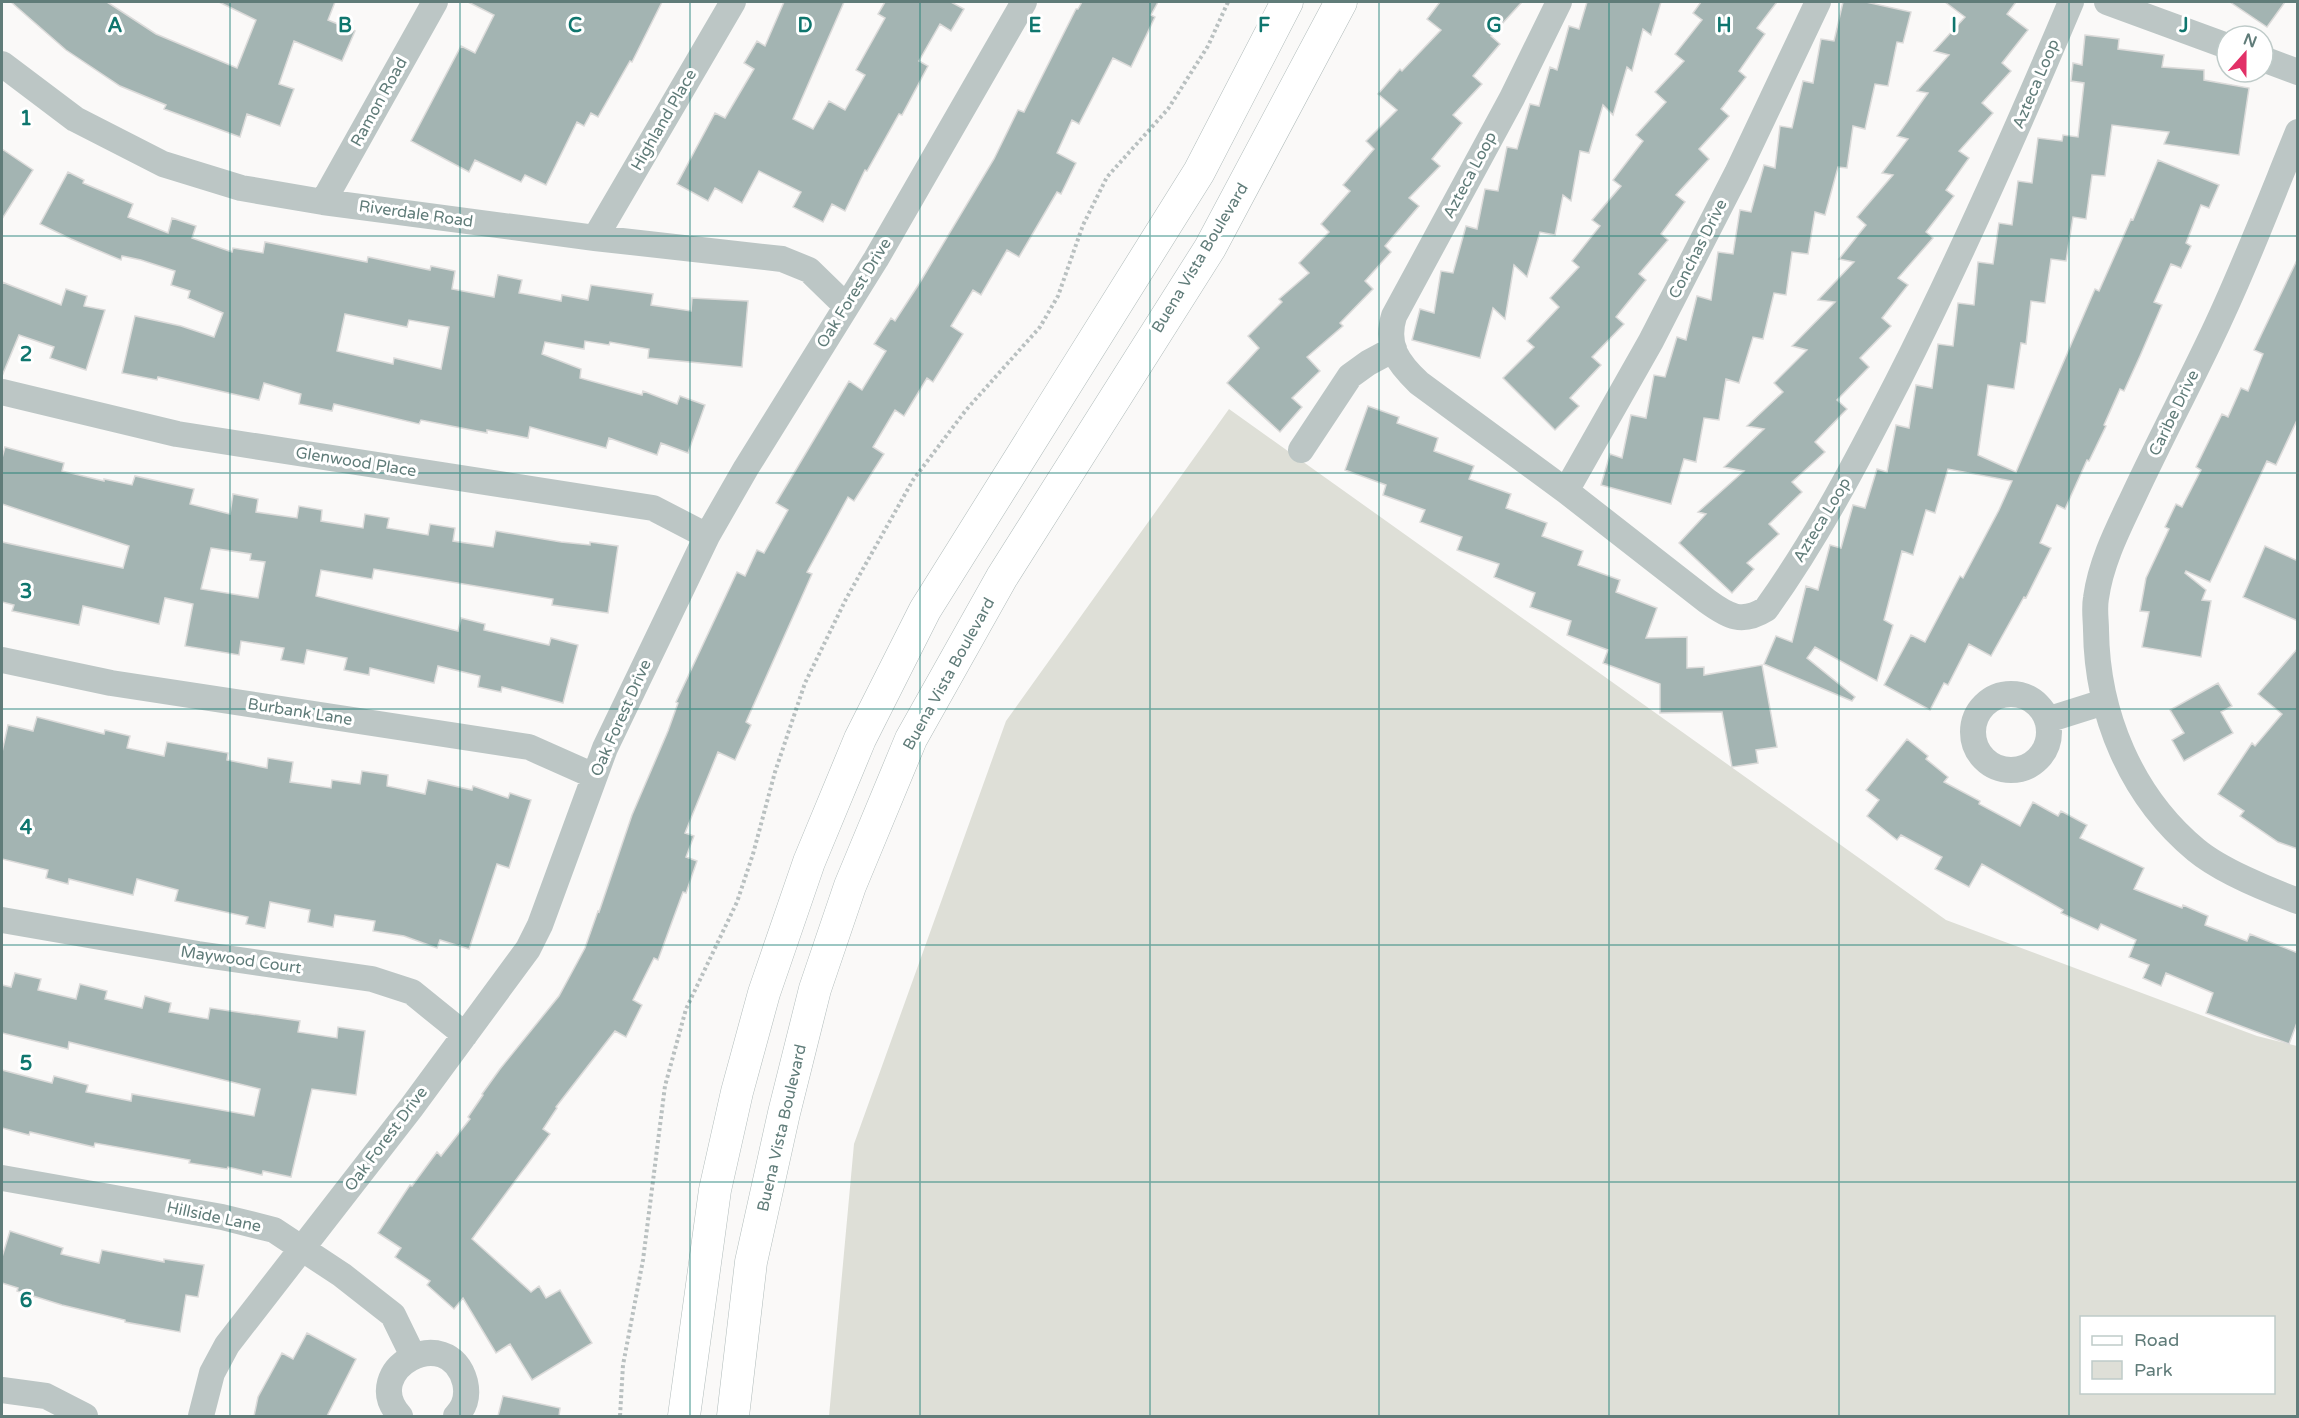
<svg xmlns="http://www.w3.org/2000/svg" width="2299" height="1418" viewBox="0 0 2299 1418" font-family="'Varela Round',sans-serif">
	<style>
		.green { fill: #dedfd7; fill-rule: evenodd }
		.building { fill: #a3b4b2; stroke: #dcdbda; stroke-width: 1.5; fill-rule: evenodd }
		.lines { fill: none; stroke-linecap: round; stroke-linejoin: round }
		.major-casing { stroke: #b0bbba; stroke-width: 33 }
		.path { stroke: #b9c0c0; stroke-width: 4; stroke-dasharray: 3 3; stroke-linecap: butt }
		.minor { stroke: #bcc6c5; stroke-width: 26 }
		.major { stroke: #fff; stroke-width: 32 }
		.grid { fill: none; stroke: #0f766e; stroke-width: 1.5; stroke-opacity: 0.55 }
		.labels { text-anchor: middle; dominant-baseline: central; stroke-width: 6; stroke-linejoin: round; paint-order: stroke }
		.street-label { font-size: 16px; fill: #607c79; stroke: #fff }
		.grid-label { font-size: 20px; text-anchor: middle; font-weight: bold; fill: #0f766e; stroke: #fff; stroke-width: 6; stroke-linejoin: round; paint-order: stroke }
	</style>
	<rect width="100%" height="100%" fill="#faf9f8"/>
	<path class="green" d="M1229,409L1946,920L2257,1036L2297,1046V1416H829L854,1144L1006,721ZM2082,1318H2274V1392H2082Z"/>
	<path class="building" d="M11,2H107L156,34L237,68L256,20L219,2H335L328,20L355,31L342,61L294,41L279,84L294,89L280,126L247,114L240,137L164,109L166,105L120,86L66,50Z
		M468,2H662L632,62L630,61L598,117L591,113L584,126L577,122L546,185L525,175L521,182L475,160L469,172L411,141L461,46L475,53L494,15Z
		M784,2H844L793,119L813,129L829,101L845,110L865,75L856,70L885,18L878,14L885,2H951L964,9L951,31L940,24L919,61L928,66L902,115L899,114L867,171L865,170L845,211L832,204L823,222L793,207L801,192L759,171L742,203L715,188L708,201L677,184L715,113L725,118L754,69L744,63L757,41L765,46Z
		M1082,2H1158L1151,15L1155,17L1131,67L1113,58L1079,124L1072,120L1057,153L1076,163L1061,194L1057,192L1019,257L1007,250L981,295L973,290L951,326L963,334L933,382L927,378L904,416L895,410L873,447L884,454L854,501L848,497L807,572L812,574L746,722L751,725L735,760L718,752L685,833L694,836L686,857L697,861L686,893L683,892L658,960L654,958L633,1000L642,1005L626,1037L615,1031L556,1107L557,1108L543,1129L550,1134L472,1239L531,1292L539,1286L546,1298L560,1290L592,1343L532,1380L510,1344L496,1353L463,1298L454,1309L427,1285L430,1281L395,1257L401,1248L378,1233L410,1185L412,1186L437,1152L441,1156L470,1119L468,1117L483,1095L482,1094L500,1069L559,996L585,948L598,911L599,912L632,815L668,731L678,703L676,702L737,572L745,576L757,550L764,553L788,510L776,503L849,381L862,390L886,351L874,344L891,318L895,321L919,284L994,159L1018,110L1024,112L1076,9H1078Z
		M1440,2H1522L1491,36L1500,44L1473,76L1482,84L1453,115L1462,123L1432,159L1440,166L1409,198L1419,206L1385,246L1391,252L1365,281L1373,289L1340,323L1343,326L1307,357L1320,371L1292,398L1302,407L1280,432L1227,383L1259,348L1248,336L1282,302L1279,299L1309,273L1299,263L1329,232L1321,224L1350,191L1343,185L1374,149L1366,141L1397,110L1378,94L1400,69L1402,71L1441,30L1427,19Z
		M1587,2H1661L1651,35L1643,29L1632,71L1627,67L1613,115L1603,105L1589,153L1580,151L1571,201L1563,195L1555,235L1540,232L1527,277L1514,265L1505,319L1493,308L1480,358L1412,340L1420,309L1434,313L1441,271L1453,273L1466,226L1477,229L1485,189L1498,191L1507,147L1517,149L1530,104L1539,106L1550,67L1557,70L1569,26L1579,29Z
		M1701,2H1777L1757,28L1765,34L1739,71L1746,77L1721,109L1729,116L1699,149L1709,159L1676,195L1685,202L1661,234L1668,240L1639,274L1646,280L1616,317L1624,324L1592,357L1601,365L1570,398L1579,406L1555,430L1503,378L1534,347L1527,341L1559,307L1550,298L1579,267L1572,261L1600,226L1592,220L1621,186L1613,180L1643,141L1636,135L1666,102L1655,92L1684,61L1675,54L1702,20L1693,13Z
		M1843,2H1866L1911,12L1903,43L1897,42L1888,86L1875,84L1865,129L1853,126L1847,168L1838,167L1825,215L1815,212L1808,254L1792,252L1786,295L1774,293L1763,339L1753,337L1739,383L1726,379L1719,420L1704,418L1696,462L1684,459L1671,504L1601,485L1610,454L1622,458L1631,415L1646,418L1654,375L1665,377L1677,337L1686,340L1697,296L1711,300L1718,252L1733,254L1740,210L1751,212L1764,165L1775,168L1780,126L1792,128L1803,81L1813,83L1821,39L1834,41Z
		M1945,2H2016L2007,14L2028,30L2002,63L2011,71L1982,103L1993,113L1959,151L1969,158L1946,190L1954,196L1926,232L1933,238L1898,278L1908,285L1882,318L1891,326L1860,358L1869,367L1837,400L1847,409L1815,442L1825,452L1792,482L1802,492L1769,524L1779,534L1747,563L1754,569L1732,593L1679,543L1706,514L1698,512L1744,471L1724,467L1764,429L1747,426L1783,392L1774,383L1807,350L1792,346L1835,302L1818,300L1854,262L1839,259L1866,225L1857,217L1893,175L1882,173L1908,139L1897,136L1928,93L1917,91L1949,55L1934,51L1965,17Z
		M2230,2H2285L2267,27Z
		M2085,35L2119,39L2118,49L2164,55L2162,67L2204,70V80L2249,88L2239,155L2164,144L2169,132L2112,125L2105,176L2092,175L2086,219L2073,217L2066,261L2051,259L2045,303L2031,301L2026,344L2021,343L2014,389L1988,385L1978,455L2016,472L2095,289L2099,291L2131,219L2133,220L2158,160L2219,185L2209,208L2201,205L2186,243L2191,246L2181,268L2171,264L2154,302L2162,305L2140,356L2124,391L2120,389L2104,425L2106,426L2089,461L2087,460L2065,509L2057,505L2040,543L2051,548L2026,598L2024,597L1991,656L1969,644L1948,685L1944,683L1930,710L1884,685L1911,635L1925,642L1960,576L1963,578L1999,510L2012,481L1948,469L1935,513L1926,510L1913,555L1902,551L1884,620L1893,625L1877,681L1815,647L1807,658L1855,697L1852,701L1764,664L1776,636L1792,642L1806,586L1818,590L1830,545L1841,548L1853,505L1865,508L1877,469L1887,472L1896,425L1909,428L1916,385L1932,388L1938,344L1953,346L1958,303L1974,305L1978,262L1993,264L1999,223L2012,225L2018,181L2032,183L2038,138L2062,141L2063,135L2078,137L2084,83L2071,81L2073,63L2082,65Z
		M2,149L33,170L2,219Z
		M68,172L84,180L83,183L133,204L128,217L168,233L172,218L196,226L192,238L232,252L233,248L263,253L265,242L367,262L368,257L430,270L431,266L455,271L452,289L494,297L498,275L522,280L519,293L561,301L562,295L588,300L591,285L653,294L651,305L691,311L692,298L748,301L742,367L648,358L649,349L610,342L609,345L585,341L584,349L545,342L542,354L581,369L580,378L642,395L643,391L677,404L680,396L705,405L688,453L661,443L657,455L609,438L606,448L530,427L528,438L487,430V433L421,420L419,424L334,404L332,411L299,404L301,394L264,383L259,400L158,377L157,380L122,373L135,316L181,326L214,337L223,313L188,298L190,291L171,285L175,271L141,260L122,256L121,260L71,239L40,224ZM345,314L407,327L409,320L449,327L441,369L394,358L393,364L337,351Z
		M2298,258V418L2276,465L2267,461L2210,582L2186,571L2185,573L2206,590L2202,600L2211,601L2201,657L2142,647L2149,612L2140,611L2146,578L2169,529L2165,527L2176,504L2182,507L2201,470L2196,467L2222,414L2228,417L2241,388L2248,391L2263,354L2254,350Z
		M2,282L61,305L66,289L87,296L84,306L105,310L86,370L50,358L54,347L19,335L2,376Z
		M1368,406L1399,417L1397,423L1438,438L1434,451L1474,466L1469,479L1511,494L1506,508L1547,523L1542,536L1583,551L1578,565L1620,580L1616,592L1657,608L1646,638L1687,637V668L1704,667V675L1762,665L1777,747L1756,750L1758,763L1732,767L1722,712L1660,713V684L1603,663L1608,650L1567,635L1571,621L1530,607L1535,593L1494,577L1499,564L1457,550L1462,537L1420,522L1425,510L1383,495L1386,485L1345,470Z
		M5,447L64,463L62,471L104,481V479L132,485L135,476L194,489L190,504L230,514L233,494L258,499L256,512L297,518L299,506L322,510L321,521L363,528L365,514L389,518L387,528L428,535L430,524L455,528L453,541L493,547L496,531L561,542L590,545V542L618,546L608,613L552,605L553,599L374,569L372,579L321,570L316,596L458,631L461,618L485,624L484,630L549,645L551,638L578,645L563,703L502,687L501,692L478,687L480,676L438,666L434,683L370,668L369,675L344,670L347,658L307,650L304,664L281,660L284,648L241,641L239,655L185,646L193,604L165,598L159,624L83,606L79,625L12,611L14,605L2,602V542L123,568L129,546L2,504V458ZM211,548L251,554L250,560L265,562L258,598L201,589Z
		M2265,546L2298,561V621L2243,597Z
		M2298,648V849L2278,842L2240,816L2244,811L2218,794L2252,743L2255,746L2282,714L2258,694Z
		M2218,683L2232,706L2221,712L2233,733L2184,761L2172,740L2184,733L2170,710Z
		M37,717L104,734L105,730L130,736L127,748L164,756L167,742L228,753L227,760L267,768L268,758L293,762L290,782L331,788L332,780L360,784L362,771L388,775L387,786L425,794L428,780L472,790L473,786L508,798L510,793L531,800L509,868L497,864L469,949L440,940L437,948L404,936L373,931L375,921L335,915L333,927L308,922L310,910L270,902L265,928L246,924L248,917L175,901L178,890L137,879L133,895L69,879L68,884L46,878L48,870L2,859V752L8,725L33,731Z
		M1907,739L1928,756L1926,759L1948,777L1944,782L1980,801L1979,804L2020,826L2033,802L2058,816L2061,811L2087,825L2080,838L2144,868L2134,889L2182,908L2183,905L2208,916L2205,925L2247,941L2250,934L2298,953V1020L2289,1044L2206,1013L2213,993L2166,973L2161,986L2143,978L2149,965L2129,957L2136,940L2101,924L2098,930L2061,913L2063,910L1982,864L1969,887L1935,869L1942,857L1901,835L1897,840L1867,816L1879,800L1866,790Z
		M15,973L41,979L38,990L76,999L80,984L107,991L105,999L142,1008L145,996L171,1003L169,1012L208,1019L210,1008L300,1021L298,1032L337,1038L338,1027L365,1031L356,1095L312,1089L291,1177L263,1171L262,1175L228,1167L227,1169L189,1163L190,1160L95,1143L94,1147L30,1132L29,1135L2,1128V1070L52,1083L54,1076L88,1085L86,1092L131,1101L132,1094L254,1116L260,1089L69,1042L68,1049L2,1033V985L11,987Z
		M10,1231L63,1248L61,1254L99,1263L102,1250L164,1262V1259L204,1265L198,1297L186,1295L180,1332L125,1322V1320L62,1305L17,1291L18,1288L2,1283V1257Z
		M307,1333L356,1359L327,1416H254L258,1397L282,1353L293,1359Z
		M503,1396L560,1408L559,1416H498Z"/>
	<g class="lines">
		<defs>
			<path id="major" d="M684,1416L715,1190L737,1092L764,993L809,862L860,739L925,610L1199,172L1287,2
				M733,1416L751,1262L784,1113L815,989L850,886L911,739L1002,577L1210,248L1341,2"/>
		</defs>
		<use href="#major" class="major-casing"/>
		<path class="path" d="M620,1416L623,1365L643,1260L665,1086L686,1009L737,902L753,854L775,772L805,683L846,599L913,480L966,410L1040,327L1058,296L1083,225L1107,177L1168,109L1208,46L1228,2"/>
		<path class="minor" d="M1559,2L1512,98L1394,316C1385,346 1398,363 1419,383L1566,491L1707,601C1729,617 1742,624 1766,609C1817,538 1858,459 1898,381C1961,257 2017,130 2071,2
			M2107,2L2227,46
			M2263,59L2298,72
			M2,64L75,119L163,164L241,188L323,202L595,238L782,259L809,270L846,306
			M2298,132C2269,203 2242,274 2209,342C2185,392 2159,442 2135,493C2119,527 2101,561 2096,598C2094,609 2096,620 2096,630C2097,714 2131,796 2196,850C2220,870 2268,890 2298,901
			M323,202L435,2
			M595,238L733,2
			M2,392L177,434L653,508L707,536
			M1301,450L1350,376L1368,363L1394,349
			M1566,491L1651,341L1737,173L1818,2
			M2,660L111,683L529,747L594,776
			M1973 732a38 38 0 1 1 76 0a38 38 0 1 1-76 0Z
			M2047,720L2104,702
			M2,920L198,954L372,979L412,992L465,1035
			M2,1178L222,1217L274,1230L342,1275L393,1315L413,1356
			M2,1390L46,1396L85,1416
			M201,1416L212,1373L227,1345L411,1108L528,949L540,925L605,748L707,536L746,468L876,259L1024,2
			M400,1416C358,1370 448,1320 465,1382C468,1395 465,1407 456,1416"/>
		<use href="#major" class="major"/>
	</g>
	<path class="grid" d="M230,2V1416M460,2V1416M690,2V1416M920,2V1416M1150,2V1416M1379,2V1416M1609,2V1416M1839,2V1416M2069,2V1416M2,236H2298M2,473H2298M2,709H2298M2,945H2298M2,1182H2298"/>
	<g class="labels">
		<g class="street-label">
			<text transform="translate(2036 84) rotate(-67)">Azteca Loop</text>
			<text transform="translate(379 102) rotate(-61)">Ramon Road</text>
			<text transform="translate(664 120) rotate(-60)">Highland Place</text>
			<text transform="translate(1470 175) rotate(-62)">Azteca Loop</text>
			<text transform="translate(416 214) rotate(8)">Riverdale Road</text>
			<text transform="translate(1698 249) rotate(-63)">Conchas Drive</text>
			<text transform="translate(1200 258) rotate(-59)">Buena Vista Boulevard</text>
			<text transform="translate(854 293) rotate(-58)">Oak Forest Drive</text>
			<text transform="translate(2174 413) rotate(-64)">Caribe Drive</text>
			<text transform="translate(356 462) rotate(9)">Glenwood Place</text>
			<text transform="translate(1822 520) rotate(-59)">Azteca Loop</text>
			<text transform="translate(949 674) rotate(-61)">Buena Vista Boulevard</text>
			<text transform="translate(300 712) rotate(9)">Burbank Lane</text>
			<text transform="translate(621 718) rotate(-66)">Oak Forest Drive</text>
			<text transform="translate(241 960) rotate(8)">Maywood Court</text>
			<text transform="translate(782 1128) rotate(-77)">Buena Vista Boulevard</text>
			<text transform="translate(386 1139) rotate(-53)">Oak Forest Drive</text>
			<text transform="translate(214 1217) rotate(12)">Hillside Lane</text>
		</g>
	</g>
	<g class="grid-label">
		<text x="115" y="32">A</text>
		<text x="345" y="32">B</text>
		<text x="575" y="32">C</text>
		<text x="805" y="32">D</text>
		<text x="1035" y="32">E</text>
		<text x="1264" y="32">F</text>
		<text x="1494" y="32">G</text>
		<text x="1724" y="32">H</text>
		<text x="1954" y="32">I</text>
		<text x="2184" y="32">J</text>
		<text x="26" y="125">1</text>
		<text x="26" y="361">2</text>
		<text x="26" y="598">3</text>
		<text x="26" y="834">4</text>
		<text x="26" y="1070">5</text>
		<text x="26" y="1307">6</text>
	</g>
	<rect width="2299" height="1418" fill="none" stroke="#607c79" stroke-width="6"/>
	<rect x="2080" y="1316" width="195" height="78" fill="#ffffff" stroke="#bfcbc9" stroke-width="1.5"/>
	<rect x="2092" y="1336" width="30" height="9" fill="#ffffff" stroke="#bfcbc9" stroke-width="1.5"/>
	<text x="2134" y="1346" font-size="18" fill="#607c79">Road</text>
	<rect x="2092" y="1361" width="30" height="18" fill="#dedfd7" stroke="#bfcbc9" stroke-width="1.5"/>
	<text x="2134" y="1376" font-size="18" fill="#607c79">Park</text>
	<g transform="translate(2245 54) rotate(21)"><circle r="28" fill="#ffffff" stroke="#bfcbc9" stroke-width="1.5"/>
	<path d="M0-4.5L10 22L0 15L-10 22Z" fill="#e23067"/>
	<text y="-9" font-size="16" font-weight="bold" text-anchor="middle" fill="#607c79">N</text>
	</g>
</svg>
